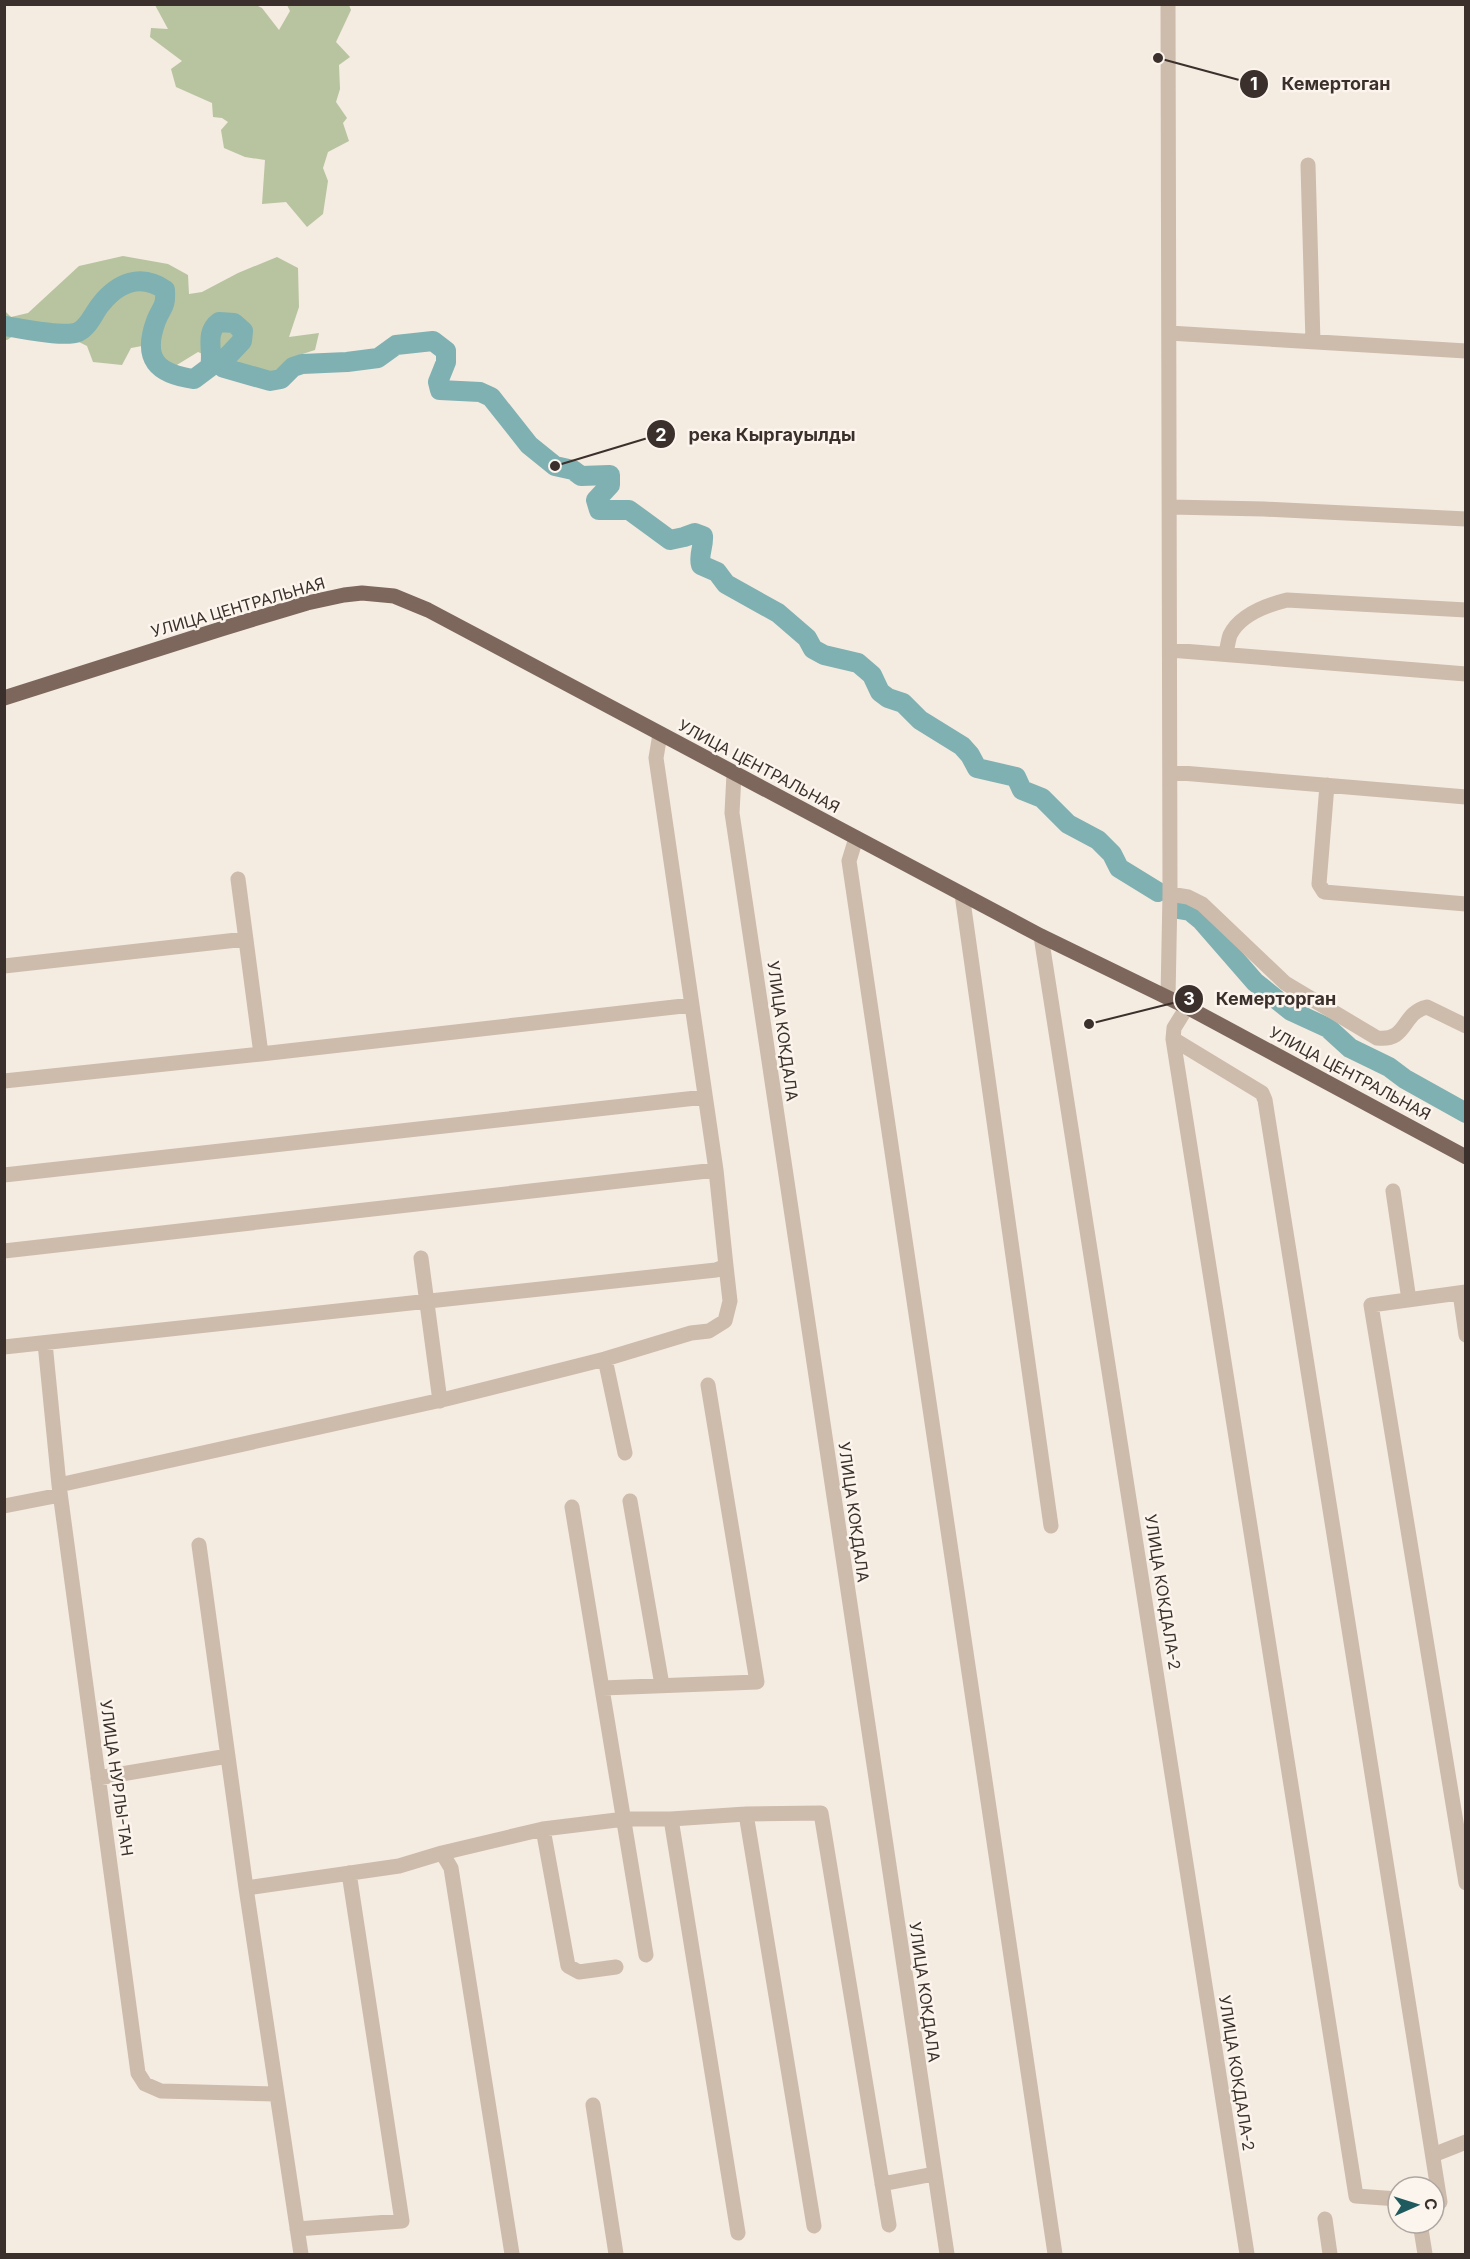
<svg xmlns="http://www.w3.org/2000/svg" width="1470" height="2259" viewBox="0 0 1470 2259" font-family="Inter,sans-serif">
	<style>
		.green { fill: #b8c4a0 }
		.lines { fill: none; stroke-linecap: round; stroke-linejoin: round }
		.river { stroke: #7fb0b2; stroke-width: 20 }
		.minor { stroke: #cdbbac; stroke-width: 15 }
		.major { stroke: #7d675c; stroke-width: 15 }
		.labels { text-anchor: middle; dominant-baseline: central; stroke-width: 5; stroke-linejoin: round; paint-order: stroke }
		.street-label { font-size: 16px; fill: #3b302b; stroke: #fbf5ee }
		.leader { fill: none; stroke: #3b302b; stroke-width: 2 }
		.callout-dot { fill: #3b302b; stroke: #fbf5ee; stroke-width: 2 }
		.mark-label { font-size: 18px; text-anchor: middle; font-weight: bold; fill: #fff }
		.callout-label { font-size: 18px; text-anchor: middle; font-weight: bold; fill: #3b302b; stroke: #fbf5ee; stroke-width: 5; stroke-linejoin: round; paint-order: stroke }
	</style>
	<rect width="100%" height="100%" fill="#f4ebe1"/>
	<path class="green" d="M155,5H256L262,8L279,30L290,11L287,5H349L351,10L336,42L350,57L339,65L340,89L336,102L347,118L343,123L349,141L328,152L323,168L328,181L323,214L307,227L286,202L262,204L265,160L245,157L224,148L221,130L228,122L222,118L213,117L212,103L176,87L171,69L182,61L150,37L151,28L168,29Z
		M123,256L168,264L188,275L189,294L202,292L238,273L277,257L298,268L299,307L289,337L319,333L315,350L290,358L275,373H247L198,352L167,371L153,344L131,348L122,365L93,362L87,346L65,335L36,337L19,332L7,340H5V311L11,317L28,313L79,266Z"/>
	<g class="lines">
		<path class="river" d="M4,326C21,328 64,338 78,332C89,327 94,312 101,304C118,283 141,273 165,290C166,308 162,306 156,321C142,359 157,374 194,379L210,367C214,351 204,333 219,322L234,323L243,331L242,341L223,361L224,368L270,381L281,379L293,367L302,364L347,362L378,358L396,345L433,341L446,351V362L438,382L440,390L480,392L491,397L529,445L555,466L573,470L581,476L610,475V485L596,500L599,510H629L670,540L684,537L695,533L703,536C704,546 698,555 701,565L717,572L726,584L778,613L807,638L813,649L824,655L858,663L872,675L880,692L888,698L903,703L920,720L962,746L970,755L977,768L1016,777L1022,790L1042,798L1068,824L1098,840L1112,854L1119,868L1158,892
			M1178,909L1190,911L1201,920L1255,982L1291,1011L1328,1028L1350,1048L1389,1067L1405,1079L1466,1113"/>
		<path class="minor" d="M1308,165L1313,342
			M1169,333L1466,351
			M1170,507L1264,509L1466,519
			M1170,650L1466,674
			M1226,654C1227,649 1228,641 1230,635C1240,615 1267,605 1287,600L1466,610
			M1170,772L1466,797
			M734,774L732,813L947,2254
			M1327,785L1319,884L1324,892L1466,904
			M856,838L849,861L1055,2254
			M238,879L261,1054
			M962,894L1051,1526
			M1170,894L1188,897L1202,904L1285,983L1377,1038C1408,1042 1401,1013 1427,1007L1466,1026
			M1041,936L1247,2254
			M4,966L246,939
			M1168,997L1170,894L1168,4
			M1187,1007L1174,1028L1173,1039L1356,2196L1398,2199
			M1173,1039L1262,1093L1265,1100L1440,2202H1434
			M4,1081L261,1054L692,1005
			M4,1175L705,1097
			M1393,1191L1409,1300
			M4,1251L716,1170
			M421,1258L440,1401
			M1466,1292L1371,1305L1466,1883
			M1460,1293L1466,1335
			M45,1343L59,1485L138,2073L145,2084L161,2091L276,2094
			M4,1347L716,1270L726,1266L716,1170L656,758L660,734
			M605,1359L625,1453
			M59,1485L446,1399L605,1359L691,1333L709,1331L725,1321L730,1301L726,1266
			M630,1501L662,1685
			M4,1506L60,1495
			M572,1507L646,1955
			M199,1545L246,1888L301,2254
			M603,1688L757,1682L708,1385
			M98,1778L228,1756
			M746,1814L814,2226
			M671,1819L738,2233
			M543,1829L568,1966L579,1972L616,1967
			M442,1853L451,1868L512,2254
			M246,1888L399,1866L442,1853L543,1829L625,1819H671L746,1814L821,1813L889,2225
			M593,2105L616,2254
			M1433,2155L1466,2142
			M882,2184L934,2174
			M1325,2219L1330,2254
			M1420,2223L1425,2254
			M297,2229L402,2221L349,1873"/>
		<path class="major" d="M4,698L221,629L307,603L344,595L362,593L394,596L428,610L1041,936L1187,1007L1466,1157"/>
	</g>
	<g class="labels">
		<g class="street-label">
			<text transform="translate(238 607) rotate(-16)">УЛИЦА ЦЕНТРАЛЬНАЯ</text>
			<text transform="translate(759 766) rotate(28)">УЛИЦА ЦЕНТРАЛЬНАЯ</text>
			<text transform="translate(783 1031) rotate(82)">УЛИЦА КОКДАЛА</text>
			<text transform="translate(1350 1073) rotate(28)">УЛИЦА ЦЕНТРАЛЬНАЯ</text>
			<text transform="translate(854 1512) rotate(82)">УЛИЦА КОКДАЛА</text>
			<text transform="translate(1163 1592) rotate(81)">УЛИЦА КОКДАЛА-2</text>
			<text transform="translate(117 1778) rotate(82)">УЛИЦА НУРЛЫ-ТАН</text>
			<text transform="translate(925 1992) rotate(82)">УЛИЦА КОКДАЛА</text>
			<text transform="translate(1237 2073) rotate(81)">УЛИЦА КОКДАЛА-2</text>
		</g>
	</g>
	<path class="leader" d="M1158 58L1254 84M555 466L661 434M1089 1024L1189 999"/>
	<g class="callout-dot">
		<circle cx="1158" cy="58" r="6"/>
		<circle cx="555" cy="466" r="6"/>
		<circle cx="1089" cy="1024" r="6"/>
		<circle cx="1254" cy="84" r="15"/>
		<circle cx="661" cy="434" r="15"/>
		<circle cx="1189" cy="999" r="15"/>
	</g>
	<g class="mark-label">
		<text x="1254" y="90">1</text>
		<text x="661" y="441">2</text>
		<text x="1189" y="1005">3</text>
	</g>
	<g class="callout-label">
		<text x="1336" y="90">Кемертоган</text>
		<text x="772" y="441">река Кыргауылды</text>
		<text x="1276" y="1005">Кемерторган</text>
	</g>
	<rect width="1470" height="2259" fill="none" stroke="#3b302b" stroke-width="12"/>
	<g transform="translate(1416 2205) rotate(87)"><circle r="28" fill="#fbf5ee" stroke="#aea6a0" stroke-width="1.5"/>
	<path d="M0-4.5L10 22L0 15L-10 22Z" fill="#1f5a5e"/>
	<text y="-9" font-size="16" font-weight="bold" text-anchor="middle" fill="#3b302b">С</text>
	</g>
</svg>
